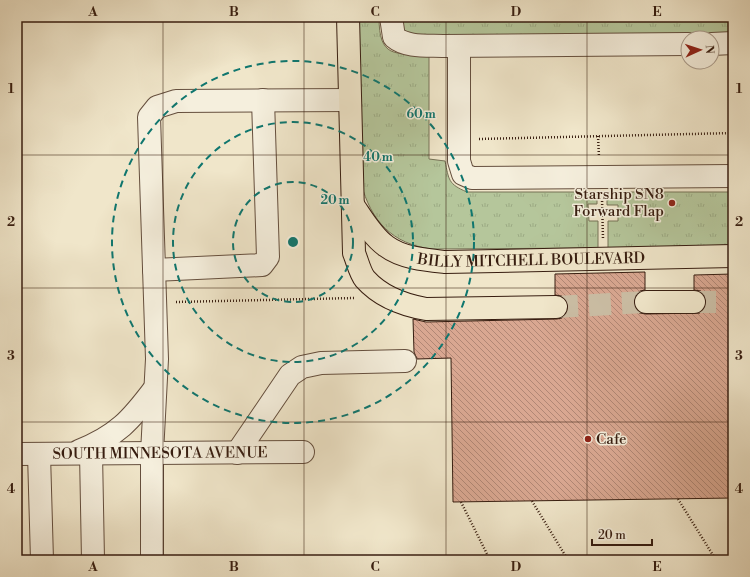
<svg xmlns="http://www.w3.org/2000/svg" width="750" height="577" viewBox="0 0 750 577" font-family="'Libre Bodoni',serif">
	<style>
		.grass { fill: url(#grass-tufts); stroke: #767256 }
		.building { fill: url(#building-back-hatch); stroke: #371d10 }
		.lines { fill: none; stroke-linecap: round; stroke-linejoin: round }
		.major-tunnel { stroke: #cbbea5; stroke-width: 22; stroke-dasharray: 22 11; stroke-linecap: butt }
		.minor-casing { stroke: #654f3e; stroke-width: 24 }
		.major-casing { stroke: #371d10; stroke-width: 24 }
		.path { stroke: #371d10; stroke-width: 2.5; stroke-dasharray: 1 2; stroke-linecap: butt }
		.minor { stroke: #f5efdd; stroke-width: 22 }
		.major { stroke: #f0e6ca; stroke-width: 22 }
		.grid { fill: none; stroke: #371d10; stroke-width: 1; stroke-opacity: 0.55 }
		.ring { fill: none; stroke: #0f766e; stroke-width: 2; stroke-dasharray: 7 5 }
		.poi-dot { fill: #8f2418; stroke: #f5efdd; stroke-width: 1.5 }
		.labels { text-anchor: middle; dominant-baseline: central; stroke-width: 3; stroke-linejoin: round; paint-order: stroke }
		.poi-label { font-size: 15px; fill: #371d10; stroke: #f5efdd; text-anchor: end }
		.street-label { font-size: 15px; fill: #371d10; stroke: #f5efdd }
		.centre { fill: #0f766e; stroke: #f5efdd; stroke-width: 2 }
		.ring-label { font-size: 12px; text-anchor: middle; font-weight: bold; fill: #0f766e; stroke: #f5efdd; stroke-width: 3; stroke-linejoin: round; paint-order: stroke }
		.neatline { fill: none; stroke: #371d10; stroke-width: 1.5 }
		.grid-label { font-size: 13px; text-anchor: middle; font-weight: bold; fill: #371d10 }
	</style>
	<defs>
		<pattern id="grass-tufts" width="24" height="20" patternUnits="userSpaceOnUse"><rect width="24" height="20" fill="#b5c69b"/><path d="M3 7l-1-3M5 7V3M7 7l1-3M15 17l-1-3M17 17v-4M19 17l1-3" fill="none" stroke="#9caa84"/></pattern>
		<pattern id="building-back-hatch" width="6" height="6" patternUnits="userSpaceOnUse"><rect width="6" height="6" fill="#d9a791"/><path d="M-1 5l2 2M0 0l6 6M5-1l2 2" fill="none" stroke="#b18775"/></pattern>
	</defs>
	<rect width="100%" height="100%" fill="#f0e6ca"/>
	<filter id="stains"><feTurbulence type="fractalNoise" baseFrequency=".005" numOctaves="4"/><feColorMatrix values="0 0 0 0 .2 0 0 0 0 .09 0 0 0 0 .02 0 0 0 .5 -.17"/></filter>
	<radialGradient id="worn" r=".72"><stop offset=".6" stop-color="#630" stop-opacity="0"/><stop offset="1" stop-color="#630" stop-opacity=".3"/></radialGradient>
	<path class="grass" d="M358,17H379C379,58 394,54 429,54V159L445,161C449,180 448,184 467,192H597V204H588L589,221H598V248L432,249C392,244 371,221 361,183Z
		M397,17H733V34L429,38L403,31Z
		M607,192H733V245L608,248V221H618V205H607Z"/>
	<path class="building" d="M645,272V290L640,291L635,295L634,302L635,308L639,313L646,314L700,313L705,308L706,302L705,296L701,291L694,290V275L733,274V498L453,502L451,358L417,359L414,352L413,319L426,322L557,319L562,318L567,313L568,306L567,301L562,296L555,295V274Z"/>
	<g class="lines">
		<path class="major-tunnel" d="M694,302H733
			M556,307L646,302"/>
		<defs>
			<g id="minor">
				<path d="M391,17L394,37C407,48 429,45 445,46L688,44"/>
				<path d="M712,44L733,43"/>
				<path d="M459,46V161L463,174L472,178L733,176"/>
				<path d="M154,270L262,265L268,257L263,100"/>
				<path d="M79,451C117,436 131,420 155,388"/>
				<path d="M91,453L93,560"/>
				<path d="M237,453L290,375L302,367L321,363L405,361"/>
				<path id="s1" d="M17,454L303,452"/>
				<path d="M39,454L42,560"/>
				<path d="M152,560V453L157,359L149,117L157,107L176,101L350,100"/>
			</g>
			<g id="major">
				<path d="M348,17L354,253C357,260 360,273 365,279C381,297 403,305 426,309L556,307"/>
				<path id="s2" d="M353,205C362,218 372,236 386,246C402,258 425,260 445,262L733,256"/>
				<path d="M646,302H694"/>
			</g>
		</defs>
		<use href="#minor" class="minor-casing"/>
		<use href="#major" class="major-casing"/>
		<path class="path" d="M598,136L599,157
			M479,139L733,133
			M602,198L603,239
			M176,302L354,298
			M678,499L716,560
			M532,501L568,560
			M461,502L490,560"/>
		<use href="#minor" class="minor"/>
		<use href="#major" class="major"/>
	</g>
	<path class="grid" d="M163,17V560M304,17V560M446,17V560M587,17V560M17,155H733M17,288H733M17,422H733"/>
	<g class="ring">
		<circle cx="293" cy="242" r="60"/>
		<circle cx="293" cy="242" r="120"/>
		<circle cx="293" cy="242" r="181"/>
	</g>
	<g class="poi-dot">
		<circle cx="672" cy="203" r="4"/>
		<circle cx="588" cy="439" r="4"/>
	</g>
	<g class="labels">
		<g class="poi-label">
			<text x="664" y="194">Starship SN8<tspan x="664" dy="17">Forward Flap</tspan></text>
			<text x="596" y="439" text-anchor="start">Cafe</text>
		</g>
		<g class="street-label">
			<text stroke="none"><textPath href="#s2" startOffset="201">BILLY MITCHELL BOULEVARD</textPath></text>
			<text stroke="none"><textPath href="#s1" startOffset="143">SOUTH MINNESOTA AVENUE</textPath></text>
		</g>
	</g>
	<circle cx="293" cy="242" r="6" class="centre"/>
	<g class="ring-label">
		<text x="421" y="118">60 m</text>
		<text x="378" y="161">40 m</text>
		<text x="335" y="204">20 m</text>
	</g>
	<rect width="750" height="577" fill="none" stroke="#f0e6ca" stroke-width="44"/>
	<g transform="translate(700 50) rotate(87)"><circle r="19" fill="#f5efdd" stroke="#a99b8b"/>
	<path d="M0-3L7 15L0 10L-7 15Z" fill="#8f2418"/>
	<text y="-6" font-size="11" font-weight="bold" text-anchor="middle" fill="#371d10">N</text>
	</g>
	<path d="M592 539v6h60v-6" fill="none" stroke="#371d10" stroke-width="2"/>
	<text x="598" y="539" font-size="12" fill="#371d10" stroke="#f5efdd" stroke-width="3" paint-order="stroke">20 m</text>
	<rect x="22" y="22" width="706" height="533" class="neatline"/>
	<g class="grid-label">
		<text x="93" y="16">A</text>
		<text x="234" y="16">B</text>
		<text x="375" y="16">C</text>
		<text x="516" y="16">D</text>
		<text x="657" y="16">E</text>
		<text x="11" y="93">1</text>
		<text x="739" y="93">1</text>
		<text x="11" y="226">2</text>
		<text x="739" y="226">2</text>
		<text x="11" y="360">3</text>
		<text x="739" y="360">3</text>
		<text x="11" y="493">4</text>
		<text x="739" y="493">4</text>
		<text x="93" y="571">A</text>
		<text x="234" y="571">B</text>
		<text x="375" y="571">C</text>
		<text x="516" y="571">D</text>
		<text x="657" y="571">E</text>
	</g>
	<rect width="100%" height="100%" filter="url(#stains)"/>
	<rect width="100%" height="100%" fill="url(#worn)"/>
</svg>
